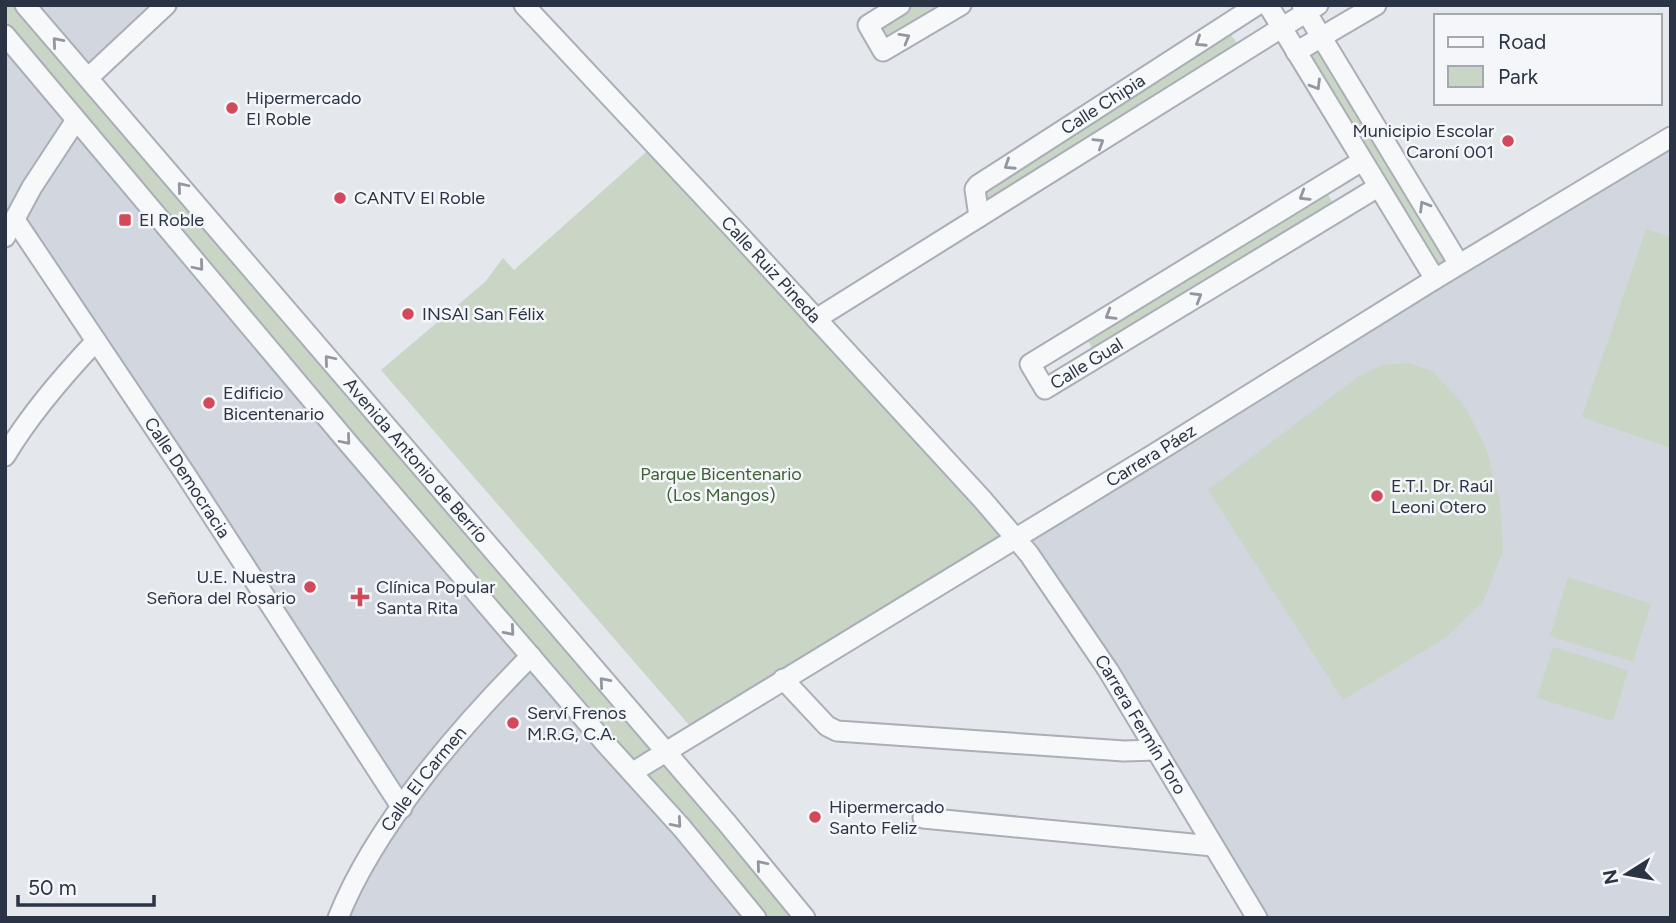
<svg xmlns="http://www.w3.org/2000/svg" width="1676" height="923" viewBox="0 0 1676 923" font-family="Figtree,sans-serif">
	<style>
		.built { fill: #d2d6de }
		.green { fill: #c9d6c5 }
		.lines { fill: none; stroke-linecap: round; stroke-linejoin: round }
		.minor-casing { stroke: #a9aeb7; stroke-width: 23 }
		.minor { stroke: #f7f8fa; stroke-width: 19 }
		.oneway { stroke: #9196a0 }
		.poi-dot { fill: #d1495b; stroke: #f4f6f9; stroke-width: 2.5 }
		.labels { text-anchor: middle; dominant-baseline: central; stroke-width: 5; stroke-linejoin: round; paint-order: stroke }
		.poi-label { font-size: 18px; fill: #2b3445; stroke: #f4f6f9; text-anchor: start }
		.street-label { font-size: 18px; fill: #2b3445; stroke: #f4f6f9 }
		.park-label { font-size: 18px; fill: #3f6138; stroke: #f4f6f9 }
	</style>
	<rect width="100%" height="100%" fill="#e4e7ec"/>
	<path class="built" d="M29,5H162L88,74Z
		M5,50L750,918H338L402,807L16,220L5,237Z
		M1671,137V918H1257L1015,538Z"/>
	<path class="green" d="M5,5H25L805,918H756L5,35Z
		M900,5H961L883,51L868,25Z
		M1225,26L1243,52L979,217L978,185Z
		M1321,37L1459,264L1435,279L1296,52Z
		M654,145L1015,538L696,733L381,370L485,282L503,258L514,270Z
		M1322,185L1338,211L1097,357L1083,332Z
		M1646,229L1671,237V448L1582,417Z
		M1408,363L1432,371L1464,405L1486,448L1500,501L1503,551L1483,602L1445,638L1343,700L1208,490L1358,377L1382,365Z
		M1568,577L1651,604L1633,662L1550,636Z
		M1553,647L1628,670L1613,721L1537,698Z"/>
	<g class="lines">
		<defs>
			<g id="minor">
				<path id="s1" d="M25,5L727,823L805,918"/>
				<path id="s2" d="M524,5L730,225L982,499L1029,554L1108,670L1257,918"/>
				<path d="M900,5L868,25L883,51L961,5"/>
				<path d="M1268,5L1435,279"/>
				<path d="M1302,5L1459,264"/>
				<path d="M5,35L349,444L605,743L682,828L756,918"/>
				<path d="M1296,52L1376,5"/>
				<path d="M88,78L166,5"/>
				<path id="s3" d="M1362,161L1030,364L1045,389L1378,187"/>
				<path id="s4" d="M979,217L975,189L978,185L1257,5"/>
				<path id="s5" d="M15,220L186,475L402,808"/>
				<path d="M5,237L32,187L76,120"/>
				<path d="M816,319L1318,5"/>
				<path d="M5,456C30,414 62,377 96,341"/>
				<path d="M783,679L827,726L837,731L1124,751L1156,750"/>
				<path id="s6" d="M633,772L1154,454L1435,279L1671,137"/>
				<path d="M923,818L1213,846"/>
				<path id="s7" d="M338,918C375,825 461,726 531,656"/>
			</g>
		</defs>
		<use href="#minor" class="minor-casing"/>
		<use href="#minor" class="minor"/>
	</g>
	<defs><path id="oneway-chevron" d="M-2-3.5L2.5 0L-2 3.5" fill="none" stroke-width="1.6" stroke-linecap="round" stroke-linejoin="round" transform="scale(1.75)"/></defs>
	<g class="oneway">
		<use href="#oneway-chevron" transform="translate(905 38) rotate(-30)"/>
		<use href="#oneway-chevron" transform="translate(57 42) rotate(-131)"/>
		<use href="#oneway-chevron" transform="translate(1200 42) rotate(147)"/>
		<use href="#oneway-chevron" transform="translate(1316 85) rotate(59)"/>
		<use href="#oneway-chevron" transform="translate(1099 143) rotate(-32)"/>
		<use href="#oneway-chevron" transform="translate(1009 165) rotate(147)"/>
		<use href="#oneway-chevron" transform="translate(182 187) rotate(-130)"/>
		<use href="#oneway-chevron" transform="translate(1304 196) rotate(149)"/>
		<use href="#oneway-chevron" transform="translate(1424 206) rotate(-121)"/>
		<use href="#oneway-chevron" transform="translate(199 266) rotate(50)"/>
		<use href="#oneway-chevron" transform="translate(1197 297) rotate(-31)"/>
		<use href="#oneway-chevron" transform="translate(1110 315) rotate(149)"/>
		<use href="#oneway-chevron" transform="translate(329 360) rotate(-130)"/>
		<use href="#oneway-chevron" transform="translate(346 440) rotate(50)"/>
		<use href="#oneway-chevron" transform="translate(510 631) rotate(49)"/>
		<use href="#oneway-chevron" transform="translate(604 682) rotate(-131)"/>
		<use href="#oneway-chevron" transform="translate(677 823) rotate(49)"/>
		<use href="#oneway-chevron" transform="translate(761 865) rotate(-130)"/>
	</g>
	<g class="poi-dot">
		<circle cx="232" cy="108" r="7"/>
		<circle cx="1508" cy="141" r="7"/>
		<circle cx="340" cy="198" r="7"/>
		<rect x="118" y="213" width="14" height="14" rx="3.5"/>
		<circle cx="408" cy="314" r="7"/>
		<circle cx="209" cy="403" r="7"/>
		<circle cx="1377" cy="496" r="7"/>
		<circle cx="310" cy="587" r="7"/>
		<path d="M356.5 586.5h7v7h7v7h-7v7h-7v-7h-7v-7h7z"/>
		<circle cx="513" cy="723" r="7"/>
		<circle cx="815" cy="817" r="7"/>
	</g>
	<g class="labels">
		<g class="poi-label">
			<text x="246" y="98">Hipermercado<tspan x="246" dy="21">El Roble</tspan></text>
			<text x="1494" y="131" text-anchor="end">Municipio Escolar<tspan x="1494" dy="21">Caroní 001</tspan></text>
			<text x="354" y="198">CANTV El Roble</text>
			<text x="139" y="220">El Roble</text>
			<text x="422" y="314">INSAI San Félix</text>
			<text x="223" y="393">Edificio<tspan x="223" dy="21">Bicentenario</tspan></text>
			<text x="1391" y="486">E.T.I. Dr. Raúl<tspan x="1391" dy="21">Leoni Otero</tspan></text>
			<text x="296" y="577" text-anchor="end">U.E. Nuestra<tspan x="296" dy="21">Señora del Rosario</tspan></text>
			<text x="376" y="587">Clínica Popular<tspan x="376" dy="21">Santa Rita</tspan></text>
			<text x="527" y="713">Serví Frenos<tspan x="527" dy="21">M.R.G, C.A.</tspan></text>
			<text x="829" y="807">Hipermercado<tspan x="829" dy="21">Santo Feliz</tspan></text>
		</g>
		<g class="street-label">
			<text stroke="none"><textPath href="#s4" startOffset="182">Calle Chipia</textPath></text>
			<text stroke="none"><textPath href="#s2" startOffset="362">Calle Ruiz Pineda</textPath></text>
			<text stroke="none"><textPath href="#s3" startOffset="467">Calle Gual</textPath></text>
			<text stroke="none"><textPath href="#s6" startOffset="607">Carrera Páez</textPath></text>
			<text stroke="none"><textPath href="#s1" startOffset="600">Avenida Antonio de Berrío</textPath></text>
			<text stroke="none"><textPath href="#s5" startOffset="310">Calle Democracia</textPath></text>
			<text stroke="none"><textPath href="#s2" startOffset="950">Carrera Fermín Toro</textPath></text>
			<text stroke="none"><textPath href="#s7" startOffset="164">Calle El Carmen</textPath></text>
		</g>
		<g class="park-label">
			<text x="721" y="474">Parque Bicentenario<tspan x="721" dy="21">(Los Mangos)</tspan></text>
		</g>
	</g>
	<rect width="1676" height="923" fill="none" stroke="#2b3445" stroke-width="14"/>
	<rect x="1434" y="14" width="228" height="91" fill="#f4f6f9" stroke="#a4a8b1" stroke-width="2"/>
	<rect x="1448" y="37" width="35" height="10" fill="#f7f8fa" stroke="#a4a8b1" stroke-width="2"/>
	<text x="1498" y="49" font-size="21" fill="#2b3445">Road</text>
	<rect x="1448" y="66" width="35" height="21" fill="#c9d6c5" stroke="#a4a8b1" stroke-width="2"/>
	<text x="1498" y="84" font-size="21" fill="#2b3445">Park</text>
	<g transform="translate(1627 874) rotate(259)" stroke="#f4f6f9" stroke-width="5" paint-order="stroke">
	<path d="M0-5L12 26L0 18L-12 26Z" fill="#2b3445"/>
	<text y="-10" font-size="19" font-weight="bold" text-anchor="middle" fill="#2b3445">N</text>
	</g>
	<path d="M18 895v10h136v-10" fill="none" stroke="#2b3445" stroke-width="3.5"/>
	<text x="28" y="895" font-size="21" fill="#2b3445" stroke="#f4f6f9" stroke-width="5" paint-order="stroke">50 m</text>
</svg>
